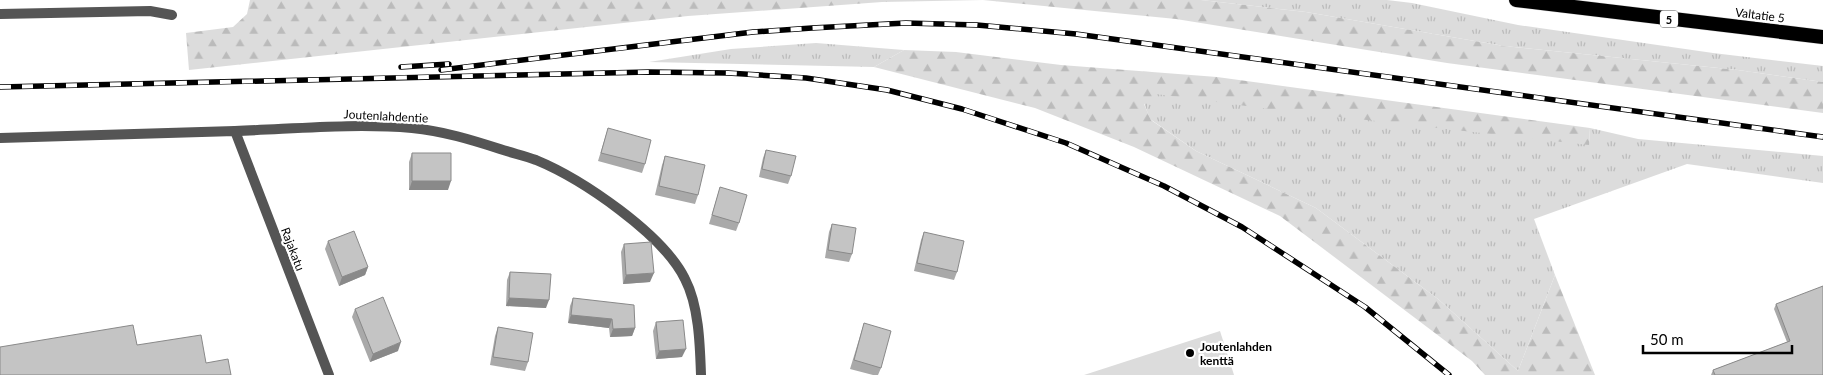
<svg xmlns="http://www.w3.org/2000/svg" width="1823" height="375" viewBox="0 0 1823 375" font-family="Lato,sans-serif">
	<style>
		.grass { fill: url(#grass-tufts) }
		.forest { fill: url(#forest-firs) }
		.garden { fill: #dcdcdc }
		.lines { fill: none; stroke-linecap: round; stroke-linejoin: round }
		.trunk-casing { stroke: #dbdbdb; stroke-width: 15 }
		.minor { stroke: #555; stroke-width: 10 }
		.tertiary { stroke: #555; stroke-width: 10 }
		.trunk { stroke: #000; stroke-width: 14 }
		.rail-casing { stroke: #000; stroke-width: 5.5 }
		.rail { stroke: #fff; stroke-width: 4; stroke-dasharray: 11; stroke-linecap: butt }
		.wall { fill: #a9a9a9 }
		.shaded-wall { fill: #898989 }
		.building { fill: #c4c4c4; stroke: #898989 }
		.poi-dot { fill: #000; stroke: #fff; stroke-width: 2 }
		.labels { text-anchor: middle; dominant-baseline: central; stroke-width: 4.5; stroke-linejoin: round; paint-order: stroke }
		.shield { fill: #fff; stroke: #4c4c4c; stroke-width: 1 }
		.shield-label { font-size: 11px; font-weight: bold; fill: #000 }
		.street-label { font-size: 12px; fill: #000; stroke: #fff }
		.poi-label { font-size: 12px; font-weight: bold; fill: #000; stroke: #fff; text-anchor: start }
	</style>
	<defs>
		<pattern id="grass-tufts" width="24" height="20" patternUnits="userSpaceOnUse" patternTransform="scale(1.25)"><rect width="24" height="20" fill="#dcdcdc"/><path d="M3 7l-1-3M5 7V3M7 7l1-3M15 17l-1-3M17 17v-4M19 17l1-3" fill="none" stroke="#bbb"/></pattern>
		<pattern id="forest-firs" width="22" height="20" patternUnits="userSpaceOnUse" patternTransform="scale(1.25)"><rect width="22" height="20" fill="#dcdcdc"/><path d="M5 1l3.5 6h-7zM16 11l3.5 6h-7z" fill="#bbb"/></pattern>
	</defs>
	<rect width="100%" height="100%" fill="#fff"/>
	<path class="grass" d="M1201,0H1387L1412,3L1518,25L1713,53L1823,66V82L1738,70L1504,46L1306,12Z
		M816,43L904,50L874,67L649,62L731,49Z
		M1156,93L1589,144L1590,128L1638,139L1823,156V183L1687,164L1534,219L1555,275L1518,371L1438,299L1316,208L1196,151L1150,119L1144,103Z"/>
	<path class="forest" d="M250,0H1201L1306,12L1504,46L1738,70L1823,82V113L1447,63L1176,19L983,0L882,2L688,16L189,70L186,33L233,27L247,14Z
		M904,50L956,52L1061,65L1217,77L1590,128L1589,145L1269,109L1156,94L1144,104L1151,120L1196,151L1316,208L1438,299L1518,371L1555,275L1595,375H1485L1472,361L1280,216L1134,147L1035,108L874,67Z"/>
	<path class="garden" d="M1220,331L1234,375H1084Z"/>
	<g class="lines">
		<defs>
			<path id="trunk" d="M1516,0L1823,37"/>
		</defs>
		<use href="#trunk" class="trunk-casing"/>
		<path class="minor" d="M0,14L150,11L172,15
			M235,131C294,129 353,123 412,128C443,131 472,140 500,149C512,153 525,156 536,160C582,179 663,234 685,279C699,306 700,345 701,375"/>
		<path class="tertiary" d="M0,138L235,131L329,375"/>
		<use href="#trunk" class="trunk"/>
		<defs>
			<path id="rail" d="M401,67L449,64
				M441,70L753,32L812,28L906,23L977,25L1076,34L1823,137
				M0,87L649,72L728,73L806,78L887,90L962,109L1066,143L1164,186L1242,227L1365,307L1449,375"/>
		</defs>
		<use href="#rail" class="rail-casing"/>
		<use href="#rail" class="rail"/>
	</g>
	<path class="wall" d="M608,128L645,164L642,173L598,161Z
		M766,150L791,176L788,184L759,177L763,158Z
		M412,153L448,190H409V162Z
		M665,156L698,195L695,204L655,195L662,165Z
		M720,187L739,223L736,231L709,224Z
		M832,224L852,254L849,262L825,258L829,232Z
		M924,232L957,272L954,280L914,271L921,240Z
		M328,241L368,267L365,275L339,286L325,249Z
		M624,244L650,282L623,284L621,252Z
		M510,272L546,308L506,306L507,280Z
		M573,298L635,328L632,336L610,337L609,328L568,323L570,306Z
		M1776,304L1823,375H1711L1713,370L1787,342L1774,309Z
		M355,309L398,351L370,362L352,317Z
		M656,322L682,357L656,359L653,331Z
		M864,323L881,368L878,375H873L850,369Z
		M498,327L528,362L525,371L490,365L495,336Z"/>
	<path class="shaded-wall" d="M412,181H451L448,190H409Z
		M368,267L365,275L339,286L342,277Z
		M654,273L650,282L623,284L626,275Z
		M509,298L549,300L546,308L506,306Z
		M571,315L612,319L609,328L568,323Z
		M635,328L632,336L610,337L613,329Z
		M401,342L398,351L370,362L373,354Z
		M686,349L682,357L656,359L659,351Z"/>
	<path class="building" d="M608,128L651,140L645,164L601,153Z
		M766,150L796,156L791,176L762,169Z
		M412,153H451V181H412Z
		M665,156L705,165L698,195L659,186Z
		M720,187L747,195L739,223L712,215Z
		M832,224L856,228L852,254L828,250Z
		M354,231L368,267L342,277L328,241Z
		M924,232L964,241L957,272L917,263Z
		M651,242L654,273L626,275L624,244Z
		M510,272L551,274L549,300L509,298Z
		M1823,286V375H1715L1713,370L1790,341L1776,304Z
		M383,297L401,342L373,354L355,309Z
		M573,298L634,305L635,328L613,329L612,319L571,315Z
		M683,320L686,349L659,351L656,322Z
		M864,323L891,331L881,368L854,360Z
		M133,325L137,345L201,335L206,363L228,359L231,375H0V347Z
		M498,327L533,333L528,362L493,357Z"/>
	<circle class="poi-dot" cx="1190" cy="353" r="5"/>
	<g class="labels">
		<rect class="shield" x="1660" y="10.5" width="18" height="17" rx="4"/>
		<g class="shield-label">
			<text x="1669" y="19">5</text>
		</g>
		<g class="street-label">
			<text transform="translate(1760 15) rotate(7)">Valtatie 5</text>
			<text transform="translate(386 116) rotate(3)">Joutenlahdentie</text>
			<text transform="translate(293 249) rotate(69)">Rajakatu</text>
		</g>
		<g class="poi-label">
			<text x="1200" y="346">Joutenlahden<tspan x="1200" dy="14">kenttä</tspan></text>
		</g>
	</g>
	<path d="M1643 345v8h149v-8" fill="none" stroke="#000000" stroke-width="2.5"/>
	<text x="1650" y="345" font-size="15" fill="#000000" stroke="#ffffff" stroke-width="4" paint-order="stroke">50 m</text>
</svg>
